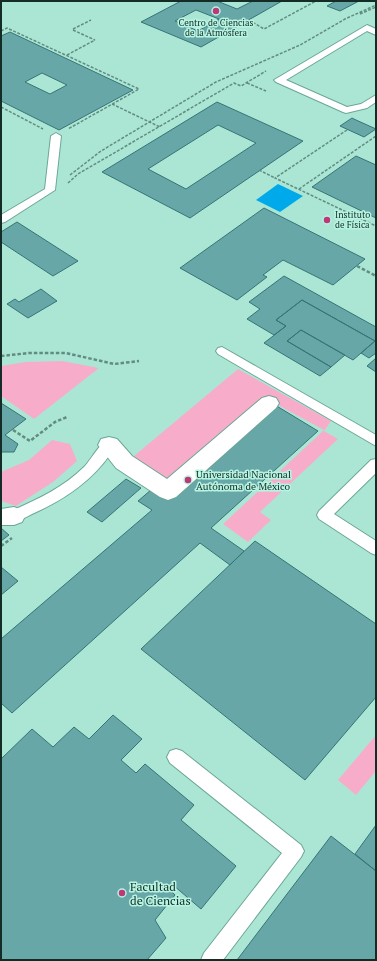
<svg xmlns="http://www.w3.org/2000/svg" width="377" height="961" viewBox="0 0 377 961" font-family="'PT Serif',serif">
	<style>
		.green { fill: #f7adc9 }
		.water { fill: #00a9ea }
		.building { fill: #68a7a7; stroke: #357575; fill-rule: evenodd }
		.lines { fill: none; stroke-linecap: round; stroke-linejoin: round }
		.lane-casing { stroke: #6ca696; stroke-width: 2 }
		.street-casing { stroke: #6ca696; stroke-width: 2 }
		.path-far1 { stroke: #628c81; stroke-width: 1.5; stroke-dasharray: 3 1.5; stroke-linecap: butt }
		.path { stroke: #628c81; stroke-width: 2.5; stroke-dasharray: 3.5 2; stroke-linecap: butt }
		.lane { fill: #fff; fill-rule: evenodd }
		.street { fill: #fff; fill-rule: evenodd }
		.poi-dot { fill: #be3878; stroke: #b7f4e2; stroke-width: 1.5 }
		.labels { text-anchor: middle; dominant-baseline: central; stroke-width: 3; stroke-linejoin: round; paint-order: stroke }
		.far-poi-label { font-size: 9px; fill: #142c26; stroke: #b7f4e2 }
		.poi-label { font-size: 10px; fill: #142c26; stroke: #b7f4e2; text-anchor: start }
		.near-poi-label { font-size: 12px; fill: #142c26; stroke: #b7f4e2; text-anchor: start }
	</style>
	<rect width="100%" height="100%" fill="#abe6d5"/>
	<path class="green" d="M62,361L99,368L34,419L1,396V366L25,362Z
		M238,369L331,421L324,431L338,439L260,512L271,520L248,542L223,524L324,430L267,399L167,487L128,461Z
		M52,440L70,444L77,461L53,482L16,506L1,501V472L29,460Z
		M376,735V771L356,795L338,780Z"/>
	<path class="water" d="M278,184L303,196L280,212L256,200Z"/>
	<path class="building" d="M181,1H217L237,9L253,1H282L201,47L141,22ZM196,10L219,19L198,31L175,21Z
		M336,1H359L340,11L327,6Z
		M10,32L133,90L59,130L1,101V36ZM42,73L67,85L50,94L25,82Z
		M217,102L303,141L190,218L102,172ZM218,125L256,143L186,189L148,169Z
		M352,118L356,120L376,129L364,137L340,126Z
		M356,156L376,165V218L312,187Z
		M264,208L365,259L333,285L283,260L263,275L267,277L237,300L180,268Z
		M17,222L78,261L53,276L1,242V232Z
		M284,276L376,327V353L369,358L361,353L375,341L302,300L276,320L286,326L274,335L247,319L260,309L249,302Z
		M41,289L57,301L28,318L7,304L15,299L19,302Z
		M302,300L375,341L353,360L301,330L287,341L331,367L320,376L264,343L286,326L276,320Z
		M301,330L345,355L331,367L287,341Z
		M376,358V372L367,366Z
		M1,403L26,419L5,435L18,444L14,452H1Z
		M275,405L318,431L211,528L244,551L230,565L200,543L12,713L1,703V639L152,510L138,501L158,484L171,494Z
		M126,479L141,488L102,522L87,512Z
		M1,528L9,535L1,541Z
		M255,541L376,624V697L305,780L141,649Z
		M1,567L18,581L1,595Z
		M113,715L142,739L121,760L136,773L145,764L194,805L181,820L236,866L201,909L173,885L169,889L175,895L155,920L166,938L147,960H1V759L32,729L53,747L74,727L89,739Z
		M376,825V871L355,854Z
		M331,836L376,871V960H237Z"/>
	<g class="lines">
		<defs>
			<path id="lane" d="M367,25L376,29V35L367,31L286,80L347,107L361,104L376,95V102L367,108L346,113L343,112L276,82L274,80Z
				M56,133L61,136L55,190L5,222L1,223V215L45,189L51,136Z
				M222,347L376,435V446L218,354L216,351L218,348Z
				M109,440L114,441L116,445C97,478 66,499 32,514C24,518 17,523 9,520L7,516L9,512C36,500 63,488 84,467C92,459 99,443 109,440Z
				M376,459V473L334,514L376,541V555L371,553L319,519L317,515L319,511L371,460Z
				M176,749L182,751L301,845L304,851L301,857L223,960H201L204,953L282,853L170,763L167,757L170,751Z"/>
			<path id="street" d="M269,396L276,398L279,403L276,408L176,497L168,500L160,497L116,468L98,445L101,439L109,437L117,439L132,456L167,479L262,398Z
				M14,507L22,510L25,516L22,522L14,525H1V509Z"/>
		</defs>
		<use href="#lane" class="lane-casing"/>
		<use href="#street" class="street-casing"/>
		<path class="path-far1" d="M360,14L376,7
			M249,20L264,29L316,1
			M73,29L91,20
			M73,30L95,40
			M1,31L7,28L139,89L68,129
			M67,55L95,40
			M247,83L266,91
			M112,104L160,127
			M1,107L43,129
			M347,130L275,178L376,226
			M259,170L275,178
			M70,175L101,151L216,82L300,45L345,19L376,5
			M68,183L78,174L234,83L241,86L266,71
			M299,189L376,136"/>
		<path class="path" d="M357,266L376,276
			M1,356L29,353H66L114,364L139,361
			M13,430L30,441L55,422L67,417
			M1,546L12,538"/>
		<use href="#lane" class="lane"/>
		<use href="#street" class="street"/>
	</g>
	<g class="poi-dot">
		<circle cx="216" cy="11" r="4"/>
		<circle cx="327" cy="220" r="4"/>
		<circle cx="188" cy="480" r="4"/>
		<circle cx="122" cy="893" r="4"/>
	</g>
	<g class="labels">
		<g class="far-poi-label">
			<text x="216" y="23">Centro de Ciencias<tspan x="216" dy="10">de la Atmósfera</tspan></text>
			<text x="335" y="215" text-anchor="start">Instituto<tspan x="335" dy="10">de Física</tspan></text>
		</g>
		<g class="poi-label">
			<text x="196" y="474">Universidad Nacional<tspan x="196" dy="12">Autónoma de México</tspan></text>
		</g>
		<g class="near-poi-label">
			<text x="130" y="886">Facultad<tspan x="130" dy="14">de Ciencias</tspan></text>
		</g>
	</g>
	<rect width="377" height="961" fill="none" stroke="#142c26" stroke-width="4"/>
</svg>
